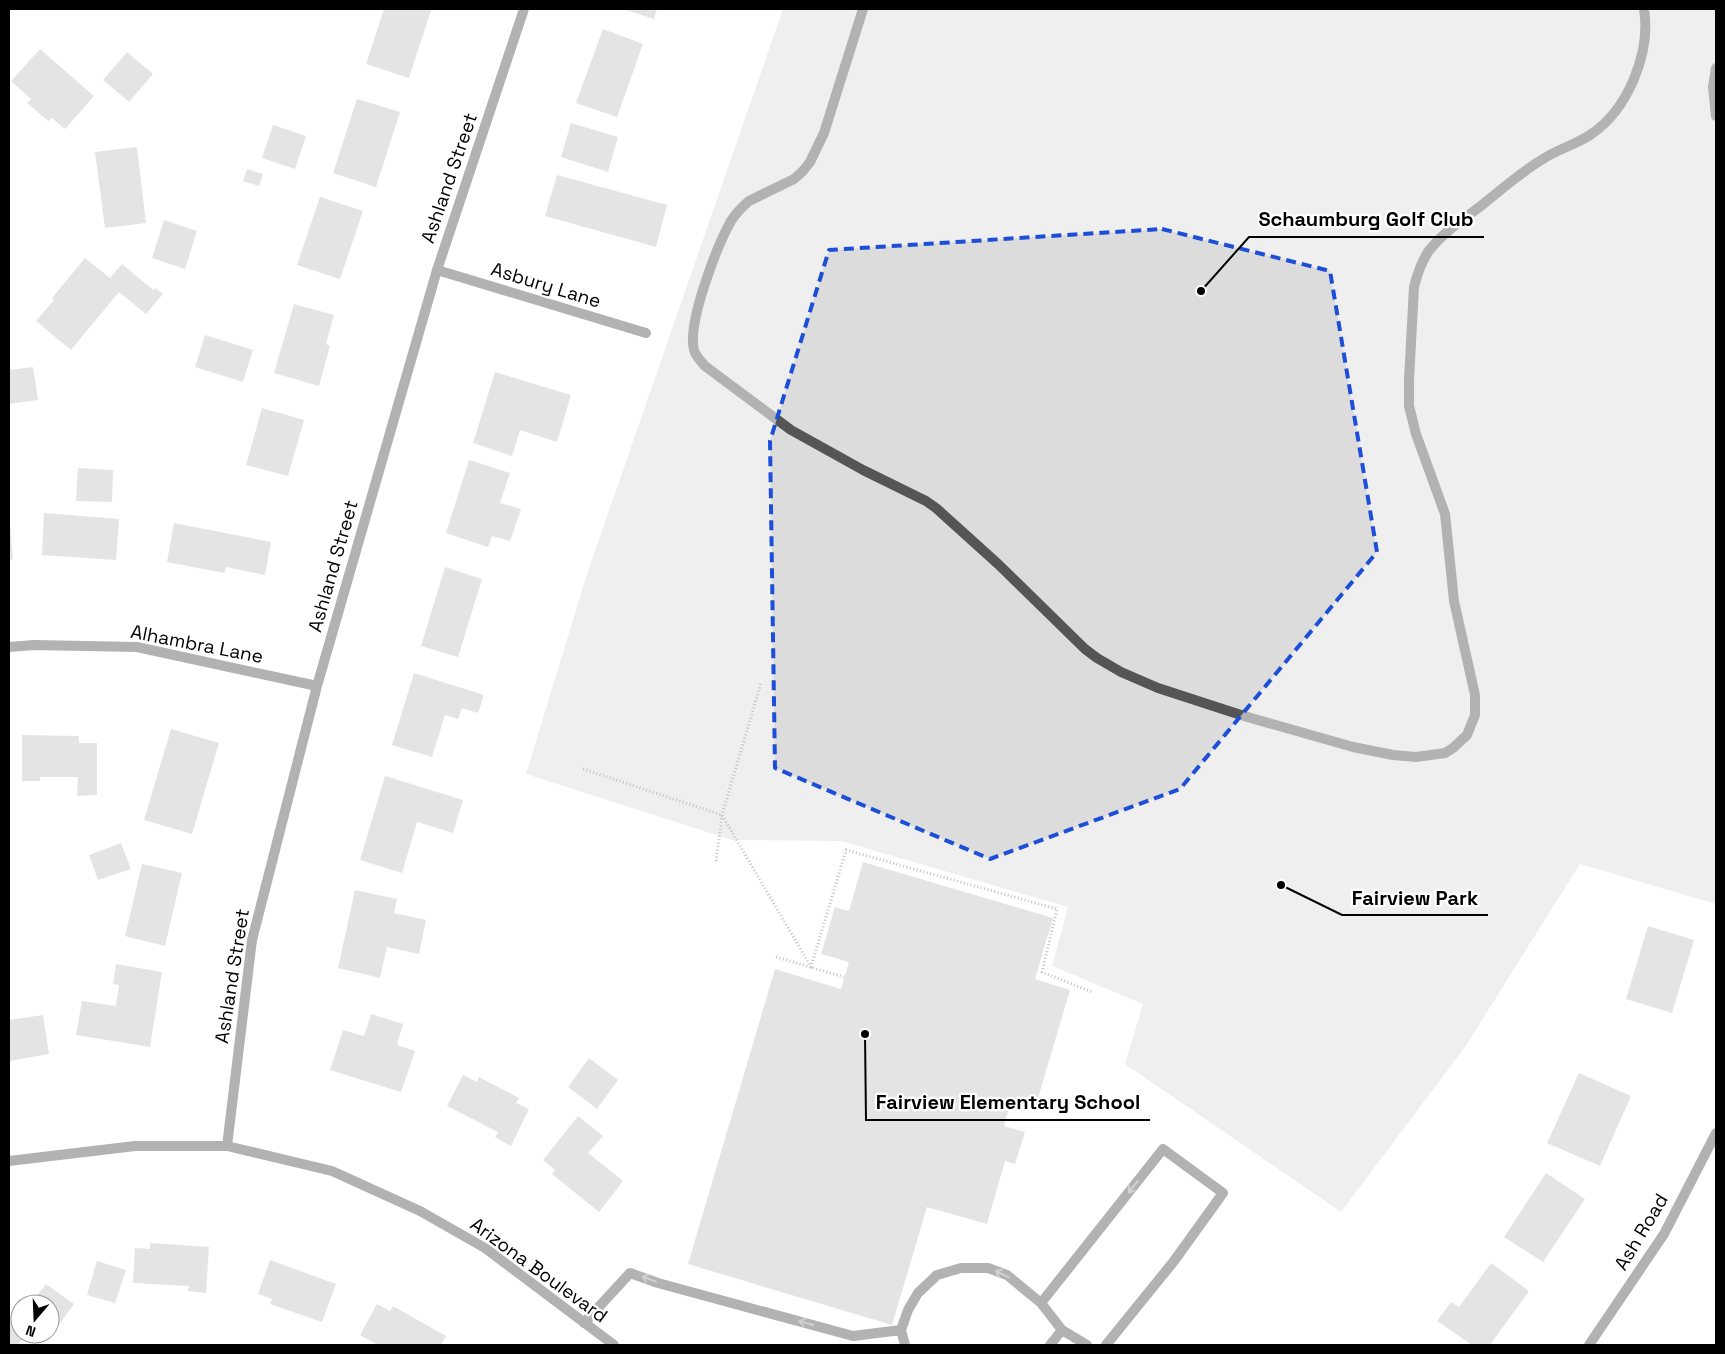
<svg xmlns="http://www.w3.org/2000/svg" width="1725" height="1354" viewBox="0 0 1725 1354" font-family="'Space Grotesk',sans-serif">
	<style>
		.green { fill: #dcdcdc }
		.building { fill: #c4c4c4 }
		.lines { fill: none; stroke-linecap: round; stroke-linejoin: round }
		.path { stroke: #777; stroke-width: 3; stroke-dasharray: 1 2.5; stroke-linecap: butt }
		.lane { stroke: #555; stroke-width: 10 }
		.street { stroke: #555; stroke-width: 10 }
		.oneway { stroke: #999 }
		.marked { fill: none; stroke: #1d4ed8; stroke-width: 4; stroke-dasharray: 10 6; stroke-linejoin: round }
		.labels { text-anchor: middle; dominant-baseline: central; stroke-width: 4.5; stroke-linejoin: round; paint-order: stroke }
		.street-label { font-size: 19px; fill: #000; stroke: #fff }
		.leader { fill: none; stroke: #000; stroke-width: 2 }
		.callout-dot { fill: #000; stroke: #fff; stroke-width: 2 }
		.callout-label { font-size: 20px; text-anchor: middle; font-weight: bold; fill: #000; stroke: #fff; stroke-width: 4.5; stroke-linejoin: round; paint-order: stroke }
	</style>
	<rect width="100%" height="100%" fill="#fff"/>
	<path class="green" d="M783,9H1716V904L1580,864L1465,1047L1341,1212L1125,1064L1143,1004L1052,966L1068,907L841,841L732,840L526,774L587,574Z"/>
	<path class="building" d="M384,9L431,10L409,78L366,64Z
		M623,9H657L654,19Z
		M603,29L643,44L617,117L576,103Z
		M40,49L94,96L65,129L52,118L48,121L27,103L31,99L11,81Z
		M127,52L153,74L129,102L103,80Z
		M357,99L400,112L376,187L333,173Z
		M571,123L618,137L608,172L561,157Z
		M273,125L306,136L295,169L262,158Z
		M137,147L146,223L105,228L95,152Z
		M247,169L263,174L259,186L243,181Z
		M557,175L667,205L656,247L545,216Z
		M320,197L363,211L340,279L297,265Z
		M164,220L197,231L185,269L152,258Z
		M85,258L110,278L122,264L153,290L155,288L163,294L146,314L119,292L71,350L36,321L54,300L52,298Z
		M294,304L334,315L326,344L330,346L319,386L274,373Z
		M205,335L253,350L243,382L195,367Z
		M33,367L38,400L9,404V370Z
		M495,372L571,395L557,442L520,430L512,456L473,443Z
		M262,408L304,420L288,476L246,465Z
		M469,460L510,473L500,503L521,509L510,541L492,536L488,547L446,533Z
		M78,468L113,470L112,502L76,501Z
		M44,513L119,519L116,560L42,555Z
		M9,523H10L13,559L9,560Z
		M174,523L271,542L265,575L226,567L224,573L167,562Z
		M445,567L482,579L458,657L421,646Z
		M414,673L484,695L478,713L462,708L458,719L445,715L432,757L392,745Z
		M171,729L219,743L192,834L144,820Z
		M22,735L79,736V743H97V795L77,796L78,777H40V781H22Z
		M385,776L463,800L453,833L417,822L402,873L360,860Z
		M121,843L131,869L98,880L89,855Z
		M863,862L1053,918L1035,979L1070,990L1036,1105L1012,1098L1004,1126L1025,1132L1015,1164L1005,1161L987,1224L927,1207L892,1325L688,1264L775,969L841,989L849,962L821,954L835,907L849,911Z
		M142,864L182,873L165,946L125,936Z
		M355,890L397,899L394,913L426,920L419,954L387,947L380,978L338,968Z
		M1648,926L1694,940L1672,1013L1626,999Z
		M116,964L162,972L150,1047L76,1035L82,1001L116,1006L119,985L113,984Z
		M371,1014L403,1024L397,1045L415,1051L401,1092L330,1070L343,1030L364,1036Z
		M43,1015L49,1054L9,1061V1020Z
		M589,1058L618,1080L597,1109L568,1087Z
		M1579,1073L1631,1096L1600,1166L1547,1143Z
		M463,1075L477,1082L479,1077L519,1098L516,1103L529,1109L511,1146L495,1137L498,1132L447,1106Z
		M578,1116L603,1136L588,1153L623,1181L599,1212L552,1174L555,1170L543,1160Z
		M1546,1173L1585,1199L1543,1262L1504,1237Z
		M150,1243L209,1247L206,1293L188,1291L189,1286L133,1283L135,1248L150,1249Z
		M270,1260L336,1284L322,1322L270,1304L272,1299L258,1294Z
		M97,1261L126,1270L115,1303L87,1295Z
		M1491,1263L1529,1291L1490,1345H1472L1437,1321L1451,1302L1459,1307Z
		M46,1284L74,1304L53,1333L50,1331V1304H31Z
		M377,1304L390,1311L393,1306L446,1336L441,1345H378L360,1335Z
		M9,1315L20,1324V1334H26L18,1345H9Z"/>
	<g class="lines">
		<path class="path" d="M583,769L722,815L811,967L846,850L1057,909L1042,972L1092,992
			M716,861L722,815L761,683
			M776,957L844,977"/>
		<path class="lane" d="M863,9L824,133L810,162L803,171L794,179L749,201C742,207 736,213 731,221C717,246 687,323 694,350C696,357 701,361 705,366L791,430L863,470L926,501L936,508L998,564L1085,649L1097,658L1121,672L1158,688L1244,716L1353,747L1393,755L1416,757L1445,753L1453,748L1467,735L1475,715V695L1454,601L1445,514L1416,434L1409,406V380L1414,287C1417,275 1421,263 1428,252C1442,233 1464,219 1482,205C1502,189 1521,172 1543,159C1558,149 1575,145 1590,135C1628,110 1651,53 1644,9
			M1716,68L1713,87L1716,116
			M1041,1303L1163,1149L1223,1193L1174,1261L1106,1345
			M584,1323L630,1273L658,1283L853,1336L901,1330
			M905,1345L901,1330L908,1310L918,1293L937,1275L961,1268H988L1007,1275L1041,1303L1062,1330L1087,1345
			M1050,1345L1062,1330"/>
		<path class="street" d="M437,270L646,333
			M9,647L34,645L137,647L317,686
			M227,1146L252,940L317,686L437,270L524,9
			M9,1161L135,1146H227L332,1171L420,1211L485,1248L614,1345
			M1589,1345L1664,1234L1716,1133"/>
	</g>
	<defs><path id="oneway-shaft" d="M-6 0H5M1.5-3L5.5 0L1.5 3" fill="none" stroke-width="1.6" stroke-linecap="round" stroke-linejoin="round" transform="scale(1.25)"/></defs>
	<g class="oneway">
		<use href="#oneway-shaft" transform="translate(1133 1187) rotate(128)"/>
		<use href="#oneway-shaft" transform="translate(1002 1274) rotate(-154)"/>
		<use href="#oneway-shaft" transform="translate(649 1279) rotate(-159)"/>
		<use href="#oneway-shaft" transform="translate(806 1323) rotate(-165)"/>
	</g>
	<path d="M0 0H1725V1354H0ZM1162,229L1330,271L1377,552L1180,789L990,859L775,768L770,441L829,250Z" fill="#fff" fill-opacity=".55" fill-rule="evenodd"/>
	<path class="marked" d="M1162,229L1330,271L1377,552L1180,789L990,859L775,768L770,441L829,250Z"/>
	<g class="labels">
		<g class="street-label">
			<text transform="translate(449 178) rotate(-71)">Ashland Street</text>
			<text transform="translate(546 285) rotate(17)">Asbury Lane</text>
			<text transform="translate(333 566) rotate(-74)">Ashland Street</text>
			<text transform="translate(197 644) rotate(11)">Alhambra Lane</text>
			<text transform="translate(232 976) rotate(-81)">Ashland Street</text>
			<text transform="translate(1641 1232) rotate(-59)">Ash Road</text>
			<text transform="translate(539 1270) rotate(36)">Arizona Boulevard</text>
		</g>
	</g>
	<path class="leader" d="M1201 291L1249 237H1484M1281 885L1342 915H1488M865 1034L866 1120H1150"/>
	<g class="callout-dot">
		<circle cx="1201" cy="291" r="5"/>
		<circle cx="1281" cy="885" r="5"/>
		<circle cx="865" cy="1034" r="5"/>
	</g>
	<g class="callout-label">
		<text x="1366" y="226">Schaumburg Golf Club</text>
		<text x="1415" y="905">Fairview Park</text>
		<text x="1008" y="1109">Fairview Elementary School</text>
	</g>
	<rect width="1725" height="1354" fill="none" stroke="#000000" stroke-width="20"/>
	<g transform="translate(35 1319) rotate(199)"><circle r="24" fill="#ffffff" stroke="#999999"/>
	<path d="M0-4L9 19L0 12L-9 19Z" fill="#000000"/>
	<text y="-8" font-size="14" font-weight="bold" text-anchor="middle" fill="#000000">N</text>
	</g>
</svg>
